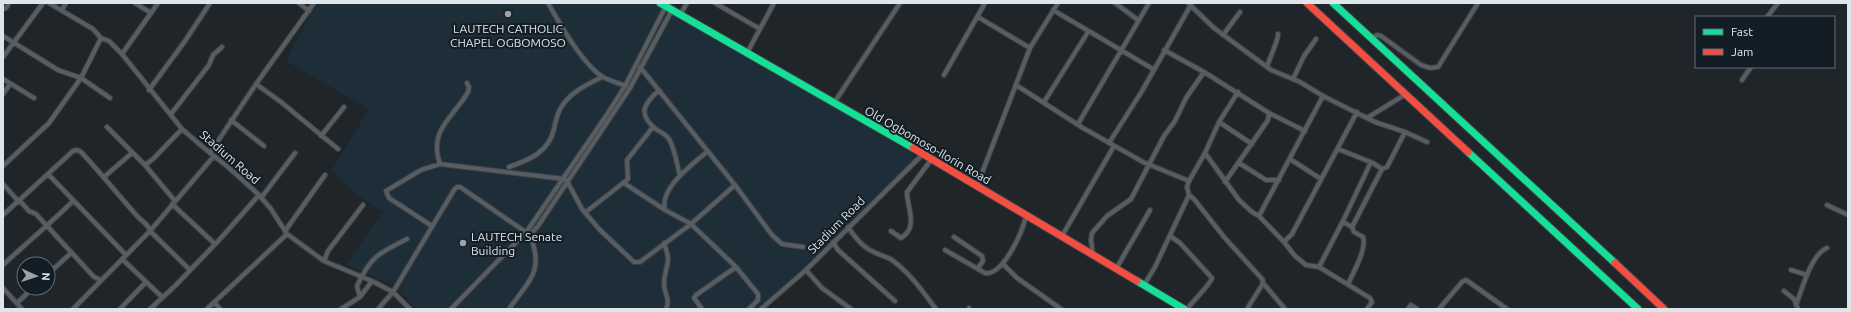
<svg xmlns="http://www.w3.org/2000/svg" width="1851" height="312" viewBox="0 0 1851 312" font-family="Ubuntu,sans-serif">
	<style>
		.built { fill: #1e2e39 }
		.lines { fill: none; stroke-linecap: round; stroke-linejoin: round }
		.street-casing { stroke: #3c4145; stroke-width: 6 }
		.fast-casing { stroke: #3c4145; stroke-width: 9 }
		.jam-casing { stroke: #3c4145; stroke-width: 9 }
		.street { stroke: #585d61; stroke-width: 4 }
		.fast { stroke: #16e098; stroke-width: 7 }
		.jam { stroke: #f24e42; stroke-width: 7 }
		.poi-dot { fill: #9ca2a7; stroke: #121d25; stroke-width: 1.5 }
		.labels { text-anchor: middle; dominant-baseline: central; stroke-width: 4; stroke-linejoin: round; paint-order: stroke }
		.poi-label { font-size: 12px; fill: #dee5eb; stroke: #121d25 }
		.street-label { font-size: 12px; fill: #dee5eb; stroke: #121d25 }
	</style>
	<rect width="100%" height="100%" fill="#20252a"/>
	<path class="built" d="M318,3H655L913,154V160L794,277L756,309H416L395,286L346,265L383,212L355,193L331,171L369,109L286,61L310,14Z"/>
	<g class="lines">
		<defs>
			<path id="street" d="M49,3L93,29L101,38L109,41L122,54L182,129L204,148L228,167L259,195L271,209L287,234L324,261L372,281L393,292L410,309
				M135,3L151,13
				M299,3L309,11
				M548,3C560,24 583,65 603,77C610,81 619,83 626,86
				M715,3L760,29
				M1115,3L1138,20
				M1188,3L1214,28L1271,70L1300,82L1323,96L1375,122L1405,132L1427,142
				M3,9L6,8L9,3
				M62,10L66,3
				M1053,10L1153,69
				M680,15L687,3
				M978,17L1030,48
				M1767,17L1778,3
				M1223,35L1240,12
				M3,36L58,70L81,78L110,98
				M1371,38L1377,35L1381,36L1421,65L1430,68L1438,67L1478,3
				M1164,50L1204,72L1269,113L1268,120L1225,182
				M747,53L774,3
				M122,54L158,3
				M3,57L43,3
				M640,67L735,185L772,235L782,244L803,247
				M1267,67C1269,59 1279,39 1278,34
				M944,75L985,3
				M3,79L34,98
				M1293,79L1304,56L1316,39
				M1742,80L1751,67
				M256,84L281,102L338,149
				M1016,85L1083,128L1143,162L1189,181
				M149,90L185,41L210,3
				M659,90C643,105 637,114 657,130C661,132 667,136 669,139C675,149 677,165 680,176
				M3,94L10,84
				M1044,102L1088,32
				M834,103L900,3
				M1269,113L1305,131
				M171,114L209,65L213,55L222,47
				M1367,118L1406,94
				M231,120L264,146
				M1219,122L1252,144
				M1078,124L1149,3
				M107,127L145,165L175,201
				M321,136L344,107
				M1109,143L1142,91L1192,3
				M1338,149L1373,163L1382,169L1387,167L1405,132
				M210,153L256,84L314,3
				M1205,153L1239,200L1252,212L1259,216L1284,242L1295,256L1306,265L1319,267L1370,298L1372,302L1367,309
				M1290,159L1321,179
				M1239,163L1266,180H1279
				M440,164C428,130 453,118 468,92L469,87L467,83
				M145,165L153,159L182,129
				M3,166L49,123L81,78L101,38
				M509,167C529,160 549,152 554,129C556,121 557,113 562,106C571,92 588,84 602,77
				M48,174L126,255
				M104,177L132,153
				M624,183L665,210L691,224L736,267L758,294V300L749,309
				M3,184L19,202
				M977,186L1030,48L1058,3
				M1189,195L1194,199L1224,237L1263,280L1262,285L1247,309
				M261,198L295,153
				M20,201L29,211L36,214L94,277L101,280
				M172,204L215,244
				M1827,205L1848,215
				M665,210C659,188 693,164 708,151
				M586,212L628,179L627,160L653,127
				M3,215L73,151L77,150L81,152C101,173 119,196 138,217C143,222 149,225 150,231L190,270
				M1259,216L1323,96
				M1343,222L1352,227
				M432,226L389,198L386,191L421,170L440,164L564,179L567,181L582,209L599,229L634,262H640L691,224L735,185
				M848,227C854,236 862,247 872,251C878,255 886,256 892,260C910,273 923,292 936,309
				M285,231L325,175
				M891,231L901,238C919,227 907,208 907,192L931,160
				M530,235L538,226L630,88L672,10
				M1062,236L1114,146
				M1170,236L1180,243L1212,278C1210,285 1192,302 1187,309
				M954,237L982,256L983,261L978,268
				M833,242L838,250L895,301
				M1284,242L1292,234L1357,112
				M664,243C673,266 664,265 664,284C664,294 671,299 666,309
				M945,250L985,273C1003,276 1024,230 1026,215
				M1093,255L1091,240L1092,233L1107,216L1131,199L1164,136L1175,121L1186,98L1204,72
				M122,259L162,297
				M324,261L328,251L363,205
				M3,265C26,243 50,224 73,201
				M1004,265L1017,278L1061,309
				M1319,267L1343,221L1371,162
				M1116,269L1150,210
				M806,270L822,288L851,309
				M1791,270L1807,275
				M48,274L71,253
				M1263,283L1285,309
				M1348,284C1353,273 1367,249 1363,237L1354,232L1352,227L1382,169
				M1144,285L1155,267L1189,195L1187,187L1189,181L1205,153L1219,122L1238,92
				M3,288L22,309
				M1784,291L1794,299L1798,309
				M360,297L357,286C371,256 379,253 407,239
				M214,302L220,309
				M17,303L33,288
				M1796,305C1802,290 1811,254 1827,248
				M73,309L150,231L214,156
				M120,309L146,282
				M150,309L175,286L221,238L259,195
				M207,309L287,234
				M341,309L360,297L372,281
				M378,309L393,292L454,190L457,187H460L530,235C545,273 528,281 509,309
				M451,309L527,231L606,116L625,86L666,6
				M702,309L694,298L696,295L736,267
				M761,309L806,270L923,154
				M969,309V308
				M1408,309L1411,305L1417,309
				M1439,309L1462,282L1466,280L1507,309"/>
			<path id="fast" d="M660,3L913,148
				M1333,3L1615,263
				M1468,152L1638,309
				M1137,281L1184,309"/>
			<path id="jam" d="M1307,3L1468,152
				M913,148L1137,281
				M1615,263L1664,309"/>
		</defs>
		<use href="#street" class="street-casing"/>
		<use href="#fast" class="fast-casing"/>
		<use href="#jam" class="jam-casing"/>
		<use href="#street" class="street"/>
		<use href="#fast" class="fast"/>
		<use href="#jam" class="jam"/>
	</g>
	<g class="poi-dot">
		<circle cx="508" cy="14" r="4"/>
		<circle cx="463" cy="243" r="4"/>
	</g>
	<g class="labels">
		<g class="poi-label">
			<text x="508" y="28">LAUTECH CATHOLIC<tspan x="508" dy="14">CHAPEL OGBOMOSO</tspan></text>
			<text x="471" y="236" text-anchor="start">LAUTECH Senate<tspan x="471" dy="14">Building</tspan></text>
		</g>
		<g class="street-label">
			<text transform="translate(928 145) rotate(30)">Old Ogbomoso-Ilorin Road</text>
			<text transform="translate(230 157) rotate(41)">Stadium Road</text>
			<text transform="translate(836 225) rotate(-45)">Stadium Road</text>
		</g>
	</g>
	<rect width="1851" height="312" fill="none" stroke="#dee5eb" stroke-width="8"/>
	<rect x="1695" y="16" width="140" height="52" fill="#121d25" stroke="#646d74"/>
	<rect x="1703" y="29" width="20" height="6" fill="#16e098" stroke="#646d74"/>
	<text x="1731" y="36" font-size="12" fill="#dee5eb">Fast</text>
	<rect x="1703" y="49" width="20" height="6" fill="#f24e42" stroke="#646d74"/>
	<text x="1731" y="56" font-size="12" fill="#dee5eb">Jam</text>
	<g transform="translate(36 276) rotate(93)"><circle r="19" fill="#121d25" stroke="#646d74"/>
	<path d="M0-3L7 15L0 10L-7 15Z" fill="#9ca2a7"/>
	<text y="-6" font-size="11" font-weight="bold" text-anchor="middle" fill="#dee5eb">N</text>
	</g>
</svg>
